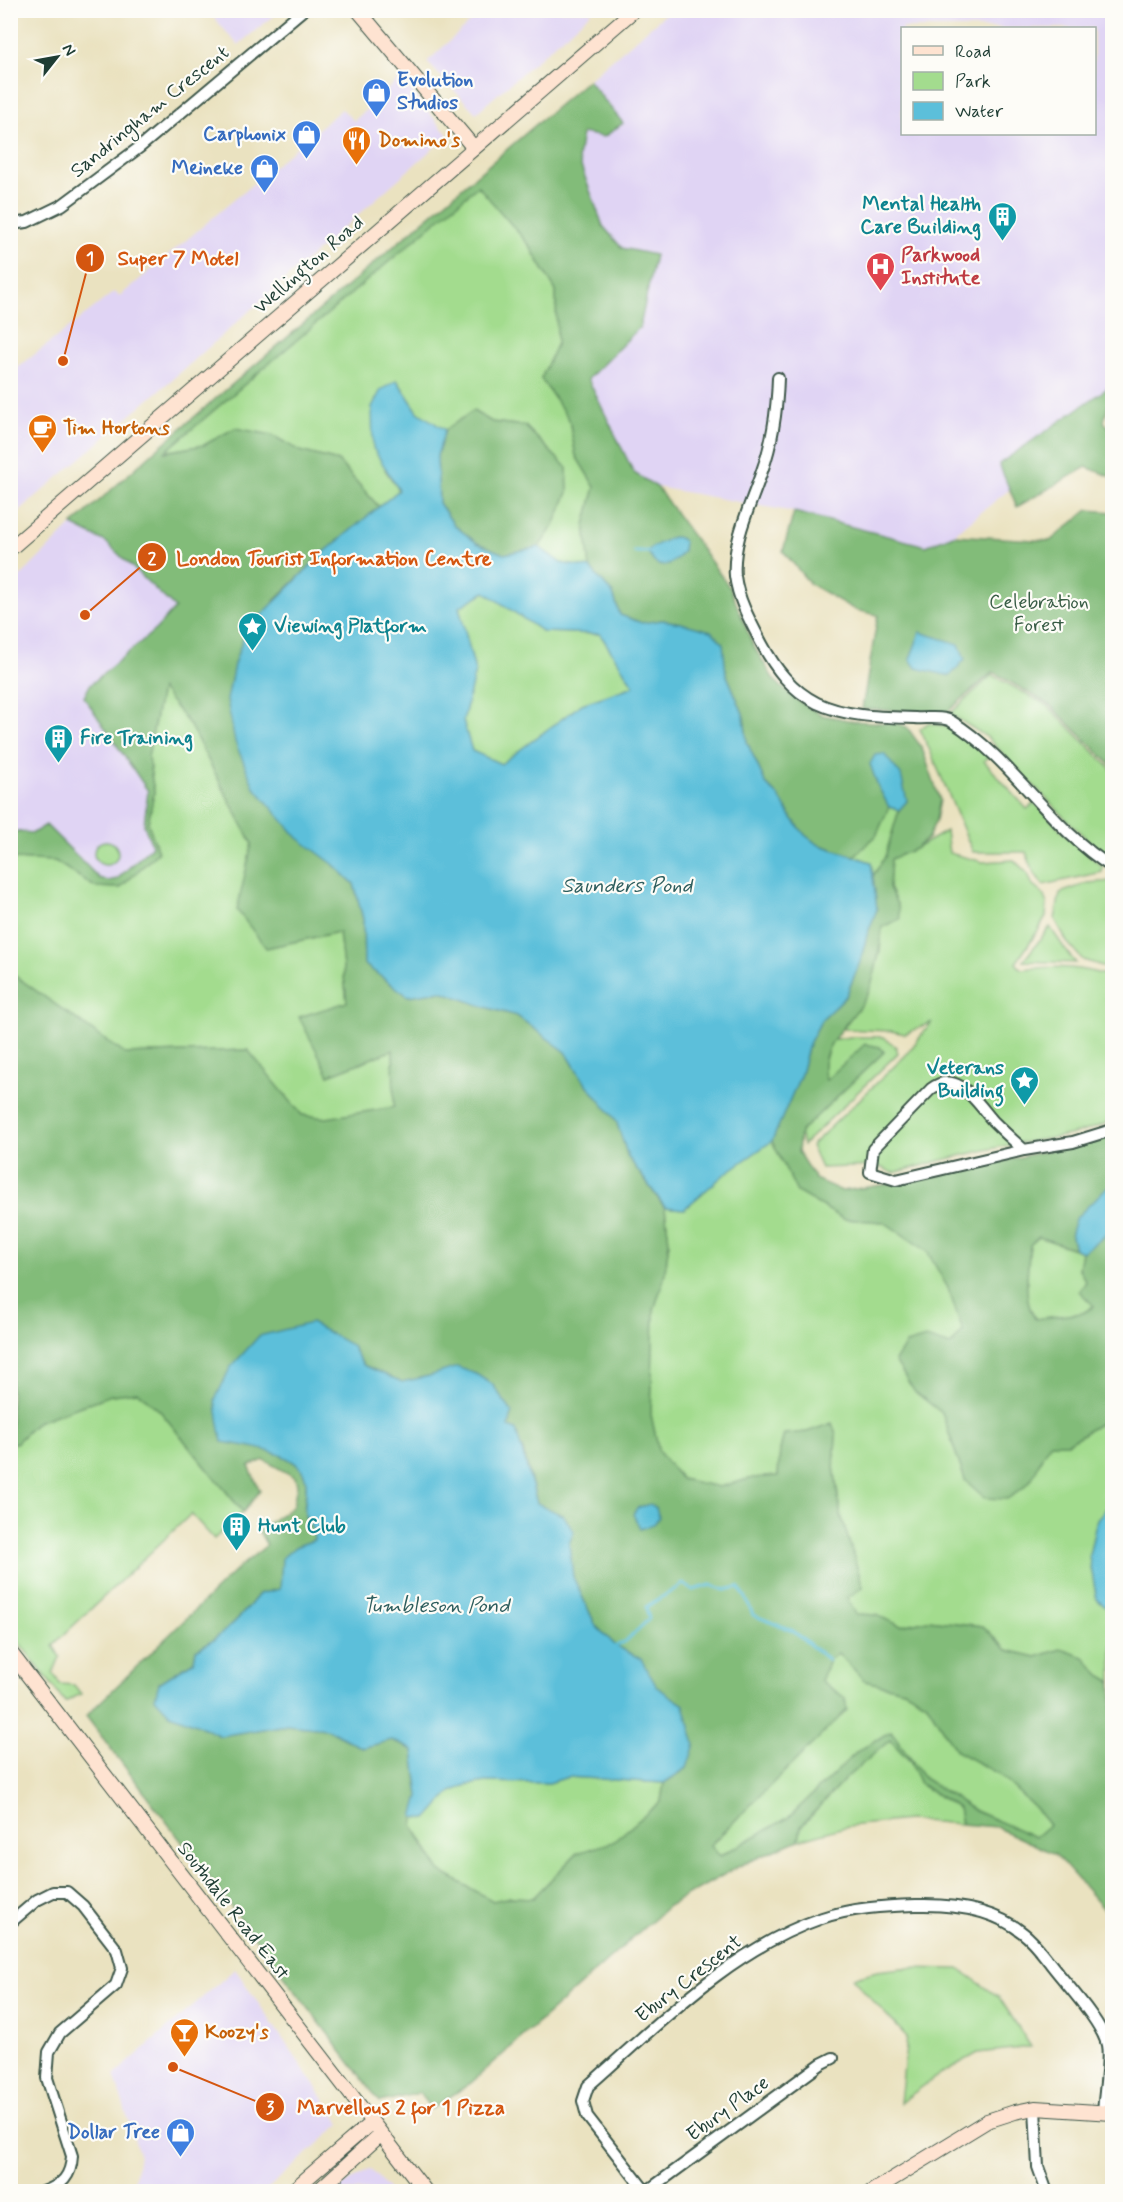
<svg xmlns="http://www.w3.org/2000/svg" width="1123" height="2202" viewBox="0 0 1123 2202" font-family="Mynerve,sans-serif">
	<style>
		.built { fill: #e0d4f4; fill-rule: evenodd }
		.green { fill: #a3dc8e; stroke: #618c61; stroke-width: 1.5 }
		.forest { fill: #82bc79; stroke: #507c56; stroke-width: 1.5; fill-rule: evenodd }
		.water { fill: #5cbfda; stroke: #3e7e87; stroke-width: 1.5; fill-rule: evenodd }
		.lines { fill: none; stroke-linecap: round; stroke-linejoin: round }
		.stream { stroke: #5cbfda; stroke-width: 3 }
		.street-casing { stroke: #3d5649; stroke-width: 14 }
		.secondary-casing { stroke: #3d5649; stroke-width: 16 }
		.street { stroke: #fff; stroke-width: 10 }
		.secondary { stroke: #fee3d1; stroke-width: 14 }
		.labels { text-anchor: middle; dominant-baseline: central; stroke-width: 4.5; stroke-linejoin: round; paint-order: stroke }
		.shop-label { font-size: 20px; font-weight: bold; fill: #366cbe; stroke: #fdfcf7; text-anchor: end }
		.street-label { font-size: 20px; fill: #1f3d34; stroke: #fdfcf7 }
		.food-label { font-size: 20px; font-weight: bold; fill: #c56008; stroke: #fdfcf7; text-anchor: start }
		.culture-label { font-size: 20px; font-weight: bold; fill: #0d838f; stroke: #fdfcf7; text-anchor: start }
		.health-label { font-size: 20px; font-weight: bold; fill: #be3a42; stroke: #fdfcf7; text-anchor: start }
		.park-label { font-size: 20px; fill: #395d46; stroke: #fdfcf7 }
		.water-label { font-size: 21px; font-style: italic; fill: #2e5e5e; stroke: #fdfcf7 }
		.leader { fill: none; stroke: #d45610; stroke-width: 2 }
		.callout-dot { fill: #d45610; stroke: #fdfcf7; stroke-width: 2 }
		.mark-label { font-size: 18px; text-anchor: middle; font-weight: bold; fill: #fff }
		.callout-label { font-size: 21px; text-anchor: middle; font-weight: bold; fill: #d45610; stroke: #fdfcf7; stroke-width: 4.5; stroke-linejoin: round; paint-order: stroke }
	</style>
	<rect width="100%" height="100%" fill="#fdfcf7"/>
	<filter id="ink" filterUnits="userSpaceOnUse"><feTurbulence type="fractalNoise" baseFrequency=".0167" numOctaves="2"/><feDisplacementMap in="SourceGraphic" scale="12" xChannelSelector="R" yChannelSelector="G"/><feConvolveMatrix kernelMatrix="1 2 1 2 8 2 1 2 1" color-interpolation-filters="sRGB"/></filter>
	<filter id="wash" filterUnits="userSpaceOnUse"><feTurbulence type="fractalNoise" baseFrequency=".008" numOctaves="4" result="noise"/><feDisplacementMap in="SourceGraphic" scale="24" xChannelSelector="R" yChannelSelector="G"/><feGaussianBlur stdDeviation="1.35" result="paint"/><feColorMatrix in="noise" values="0 0 0 0 0 0 0 0 0 0 0 0 0 0 0 0 0 1.4 0 .05"/><feComposite in="paint" operator="in"/></filter>
	<g filter="url(#wash)">
		<rect width="100%" height="100%" fill="#eae2c0"/>
		<path class="built" d="M208,11H279L238,45Z
			M482,11V10L593,11L476,113L427,62Z
			M669,11H1112V385L999,465L1010,489L953,535L926,546L794,512L657,487L634,473L588,378L640,327L622,248L603,226L578,158L583,133L623,123L588,80ZM902,28H1094V134H902Z
			M400,78L448,135L183,370L11,518V373L114,292L120,296L342,109L354,121Z
			M72,525L106,542L175,608L156,629L84,696L148,791L144,825L152,846L117,879L108,881L99,878L46,825L33,833L11,831L10,587Z
			M235,1969L341,2124L265,2191H133L139,2154L114,2075Z
			M370,2169L390,2191H337L342,2186Z"/>
		<path class="green" d="M478,185L529,245L556,291L557,343L541,379L569,419L576,456L595,487L585,525L590,568L561,563L539,547L554,525L568,492L567,468L525,426L492,422L473,411L445,430L418,412L397,380L385,470L399,490L379,507L338,461L300,451L272,435L235,428L204,445L164,452Z
			M485,592L543,632L600,634L634,686L582,704L501,764L472,751L463,721L475,671L459,607Z
			M992,675L1048,706L1112,770V858L1091,843L1065,818L987,737L950,714Z
			M161,688L189,724L252,843L238,910L267,948L339,932L347,1002L329,1075L393,1050L395,1107L327,1118L302,1115L247,1050L125,1054L11,973L10,859L55,861L95,887L120,888L158,852L148,823L154,792L148,757Z
			M928,723L951,727L990,755L984,761L1027,809L1035,803L1069,838L1103,867L1102,872L1043,885L1033,871L1026,852H973C955,811 939,769 920,729Z
			M889,807L899,810L885,857L873,876L871,862L854,856L876,836Z
			M946,831L949,853L983,862L1014,860L1028,874L1033,886L1043,894L1047,904L1046,917L1039,929L1016,963L1021,969C1058,966 1076,966 1112,977V1120C1081,1137 1044,1138 1010,1145C971,1152 932,1163 893,1173L878,1166L821,1168L811,1146L906,1055L932,1022L905,1034L891,1031L843,1029L868,992L880,952L882,927L898,906L889,888L891,858L915,849Z
			M94 853a12 12 0 1 1 24 0a12 12 0 1 1-24 0Z
			M1112,881V969L1083,960L1067,942L1055,919L1060,893L1088,883Z
			M1050,927L1069,955L1076,963L1023,961Z
			M850,1037H884L896,1047L898,1053L803,1145L800,1132L884,1052L865,1045L826,1081L822,1070L831,1040Z
			M772,1141L797,1192L844,1219L884,1222L927,1251L948,1288L963,1331L951,1346L926,1339L914,1391L942,1413L965,1480L1036,1470L1042,1451L1051,1443H1068L1112,1416V1502L1097,1519L1089,1556L1097,1599L1112,1613V1682L1100,1675L1083,1657L1061,1649L1036,1657L1007,1650L983,1626L928,1620L901,1626L876,1615L856,1614L847,1598L863,1587L840,1512L834,1466L836,1435L832,1424L807,1432L784,1435L780,1450L778,1476L753,1478L719,1487L681,1479L659,1452L651,1415L654,1310L664,1278L669,1242L665,1207L684,1209L726,1173Z
			M1039,1237L1082,1252L1079,1269L1086,1282L1094,1306L1083,1313L1036,1319C1021,1300 1028,1268 1030,1245Z
			M138,1392L160,1411L243,1512L214,1539L191,1514L53,1645L60,1657L53,1673L60,1684L74,1685L81,1694L65,1702L11,1632V1443H16L37,1422L111,1395Z
			M838,1653L865,1681L904,1690L926,1702L956,1751L999,1774L1034,1807L1049,1825L1035,1837L975,1811L925,1779L891,1731L858,1751L788,1818L720,1856L710,1846L780,1775L845,1698L821,1681L829,1660Z
			M890,1740L910,1761L920,1784L958,1808L961,1824L908,1820L848,1826L799,1840L801,1827L847,1777Z
			M568,1777L664,1783L661,1801L613,1843L577,1853L533,1898L510,1897L493,1901L440,1871L413,1825V1817L427,1819L451,1792L467,1785L486,1782L549,1783Z
			M902,1968L959,1969L999,1997L1031,2047L978,2053L940,2074L900,2103L907,2037L852,1978L877,1971Z"/>
		<path class="forest" d="M588,80L623,123L604,137L582,133L578,158L603,226L622,248L655,255L640,327L588,379L634,473L657,487L730,588L753,645L774,680L795,699L822,715L853,721L899,724L907,727L922,748L940,800L936,820L928,838L915,849L891,859L889,888L898,906L900,919L882,927C880,948 877,971 869,991C856,1021 814,1044 826,1080L865,1044L880,1047L884,1052L800,1132L798,1152L815,1179L842,1191L923,1179L1112,1136V1188L1107,1187L1071,1232L1075,1249L1039,1237L1030,1245C1028,1268 1022,1300 1035,1319L1083,1313L1094,1306L1079,1291L1086,1282L1079,1269L1082,1252L1103,1238L1112,1227V1416L1068,1443H1051C1039,1455 1040,1468 1030,1481C1025,1488 1015,1494 1007,1499L985,1498L965,1480L942,1413L914,1391L895,1361L906,1344L926,1338L951,1346L963,1331L948,1288L927,1251L884,1222L844,1219L797,1192L772,1141L801,1074L809,1044L822,1019L846,996L860,962L867,935L877,909L873,876L885,857L899,810L907,801L877,784L889,807L876,836L854,856L817,844L805,835L792,818L779,797L766,784L747,742L744,716L726,673L722,643L681,623L662,620L642,623L620,615L613,594L590,568L585,525L595,487L576,456L569,419L541,379L557,343L556,291L529,245L478,186L165,452L204,445L235,428L272,435L300,451L338,461L379,507L321,555L274,601L333,864L354,884L363,919L364,964L408,996L441,991L485,1007L517,1016L566,1052L581,1077L616,1120L628,1157L665,1208L669,1242L664,1278L654,1310L651,1415L659,1452L681,1479L719,1487L753,1478L778,1476L780,1450L784,1434L807,1432L832,1423L836,1435L834,1466L840,1512L863,1587L847,1598L856,1614L876,1615L901,1626L928,1620L983,1626L1007,1650L1036,1657L1061,1649L1084,1657L1100,1675L1112,1682V1918L1055,1854L996,1827L961,1824L958,1808L920,1784L910,1761L890,1740L847,1777L801,1826L799,1840L743,1864L668,1906L471,2083L431,2109L419,2093L380,2102L86,1716L237,1569L267,1545L258,1530L293,1506L297,1485L295,1477L264,1460L249,1466L260,1491L243,1512L160,1411L138,1392L111,1395L37,1422L16,1443H11V973L125,1054L248,1050L302,1115L327,1118L394,1107L393,1050L329,1075L299,1017L347,1002L339,932L266,948L237,910L252,843L189,724L161,689L148,757L154,792L148,823L158,852L120,888L95,887L55,861L11,859V831L33,833L46,825L99,878L108,881L117,879L152,846L144,825L148,791L84,697L90,685L156,629L175,608L106,542L72,525L158,448ZM351,1345L363,1365L402,1382L429,1376L492,1384L512,1412L509,1427L523,1450L537,1503L569,1544L573,1577L596,1626L616,1646L640,1659L657,1687L684,1705L687,1768L664,1783L661,1801L613,1842L577,1853L533,1898L510,1897L493,1901L440,1871L426,1850L413,1825L419,1796L413,1750L392,1740L362,1748L327,1729L287,1725L220,1736L196,1724L159,1683L194,1661L196,1650C221,1638 243,1615 259,1594L280,1589L295,1547L314,1540C314,1525 307,1525 305,1515C302,1502 309,1490 305,1477C298,1451 244,1445 222,1441ZM838,1653L865,1681L904,1690L926,1702L956,1751L999,1774L1034,1807L1049,1825L1035,1837L975,1811L925,1779L891,1731L858,1751L788,1818L720,1856L710,1845L847,1710L845,1698L821,1681L829,1660Z
			M1112,385C1113,396 1106,409 1104,422L1112,430V477L1086,467L1017,507L999,464Z
			M473,411L492,422L525,426L567,468L568,492L554,525L539,547L504,554L477,543L454,525L439,503L437,456L445,430Z
			M1088,510L1112,512V766L1050,705L993,672L946,713L862,709L878,615L855,610L810,584L783,551L794,512L926,546L953,535L1050,541Z"/>
		<path class="water" d="M397,380L418,412L445,430L437,456L439,503L454,525L477,543L504,554L539,547L561,563L590,568L613,594L620,615L642,623L662,620L681,623L711,631L723,643L726,673L744,716L747,742L766,784L779,797L792,818L805,835L817,844L871,862L877,909L867,935L860,962L846,996L822,1019L809,1044L801,1074L772,1141L726,1173L684,1209L665,1207L628,1157L616,1120L581,1077L566,1052L517,1016L485,1007L441,991L408,996L364,964L363,919L354,884L333,864L298,838L254,787L235,742L227,700L234,664L246,631L321,555L399,490L373,448L372,407L381,390ZM485,592L543,632L600,634L634,686L582,704L501,764L472,751L463,721L475,671L459,607Z
			M672,537C678,537 680,537 684,542L683,551C672,566 657,574 648,552L652,547Z
			M920,632L959,644L965,659L950,676L916,668L910,659Z
			M884,754L901,775L907,801L899,810L889,807L877,784L870,764L875,755Z
			M1107,1187L1112,1188C1113,1229 1118,1229 1082,1252L1075,1249L1071,1232L1075,1219Z
			M311,1323L351,1345L363,1365L402,1382L429,1376L457,1367L476,1374L492,1384L512,1412L509,1427L516,1430L537,1503L564,1516L574,1531L569,1544L573,1577L596,1626L616,1646L641,1659L657,1687L684,1705L695,1744L687,1768L664,1783L568,1777L549,1783L486,1782L467,1785L451,1792L427,1819L413,1817L419,1796L413,1750L392,1740L362,1748L327,1729L287,1725L220,1736L196,1724L170,1714L155,1698L159,1683L194,1661L196,1650C221,1638 243,1615 259,1594L280,1589L282,1558L295,1547L314,1540C314,1525 307,1525 305,1515C303,1502 309,1490 305,1477C298,1451 244,1446 222,1442L215,1400L230,1368L259,1336Z
			M1112,1502V1613L1097,1599L1089,1556L1097,1519Z
			M650,1504L656,1508L659,1517L654,1524L640,1529L633,1514L637,1508Z"/>
		<g class="lines">
			<path class="stream" d="M634,552H648
				M616,1646L626,1641L649,1619L646,1607L683,1584L693,1590L711,1585L725,1590L738,1587L745,1596L753,1615L793,1631L829,1660"/>
		</g>
	</g>
	<g filter="url(#ink)">
		<g class="lines">
			<defs>
				<path id="street" d="M10,224L27,222L62,205L140,147L303,10
					M778,378C777,410 773,441 762,471C751,505 732,540 735,576C738,600 751,623 762,644C775,668 791,690 817,703C846,717 883,717 915,718C925,719 942,716 951,721C1013,759 1051,830 1112,867
					M1024,1150C1014,1141 1003,1131 993,1121C977,1103 957,1068 931,1089L873,1149L870,1172L896,1180L1024,1150L1073,1142L1112,1130
					M10,1923L37,1900L53,1892H67L83,1906L117,1950L122,1968L116,1985L60,2033L49,2052L47,2078L72,2156C71,2177 62,2185 43,2192
					M1035,2108L1038,2167L1047,2192
					M646,2192L587,2116L583,2101L588,2086C660,2023 729,1950 822,1918C851,1908 885,1906 916,1905C952,1904 994,1909 1023,1933C1034,1941 1042,1953 1050,1963C1065,1983 1102,2022 1107,2045C1110,2060 1104,2095 1103,2112
					M646,2192L821,2064L833,2058"/>
				<path id="secondary" d="M358,10L474,148
					M10,549L634,10
					M10,1652L426,2192
					M291,2192L372,2122
					M317,2192L381,2134
					M871,2192L987,2121L1015,2112L1035,2108L1112,2113"/>
			</defs>
			<use href="#street" class="street-casing"/>
			<use href="#secondary" class="secondary-casing"/>
			<use href="#street" class="street"/>
			<use href="#secondary" class="secondary"/>
		</g>
	</g>
	<defs>
		<symbol id="shop-pin" viewBox="-11 -11 22 30"><path d="M0 17L-7.5 6A9.5 9.5 0 1 1 7.5 6Z" fill="#3f7fe0" stroke="#fdfcf7"/><path d="M-5-2.5h2.3a2.7 3.5 0 0 1 5.4 0H5L5.5 6h-11ZM-1.5-2.5h3a1.5 2.3 0 0 0-3 0Z" fill="#fff"/></symbol>
		<symbol id="restaurant-pin" viewBox="-11 -11 22 30"><path d="M0 17L-7.5 6A9.5 9.5 0 1 1 7.5 6Z" fill="#e8710a" stroke="#fdfcf7"/><path d="M-5-6h1v4h1v-4h1v4h1v-4h1v5L-1.5 .5V6h-2V.5L-5-1ZM5-6V6H3V1.5H1.5Q1.5-4 5-6Z" fill="#fff"/></symbol>
		<symbol id="building-pin" viewBox="-11 -11 22 30"><path d="M0 17L-7.5 6A9.5 9.5 0 1 1 7.5 6Z" fill="#0f9aa8" stroke="#fdfcf7"/><path d="M-4-6H4V6H1V3H-1V6H-4ZM-2.5-4.3h1.7v1.8h-1.7ZM.8-4.3h1.7v1.8H.8ZM-2.5-1h1.7V.8h-1.7ZM.8-1h1.7V.8H.8Z" fill="#fff"/></symbol>
		<symbol id="hospital-pin" viewBox="-11 -11 22 30"><path d="M0 17L-7.5 6A9.5 9.5 0 1 1 7.5 6Z" fill="#e0444e" stroke="#fdfcf7"/><path d="M-5-5h3v3.5h4V-5h3V5h-3V1.5h-4V5h-3Z" fill="#fff"/></symbol>
		<symbol id="cafe-pin" viewBox="-11 -11 22 30"><path d="M0 17L-7.5 6A9.5 9.5 0 1 1 7.5 6Z" fill="#e8710a" stroke="#fdfcf7"/><path d="M-5.5-4.5H6V0H3Q3 3.5 0 3.5H-2.5Q-5.5 3.5-5.5 0ZM3-3.2v2h1.7v-2ZM-6 4.5H4V6H-6Z" fill="#fff"/></symbol>
		<symbol id="sight-pin" viewBox="-11 -11 22 30"><path d="M0 17L-7.5 6A9.5 9.5 0 1 1 7.5 6Z" fill="#0f9aa8" stroke="#fdfcf7"/><path d="M0-6L1.8-2.2L6-1.7L2.9 1.2L3.7 5.4L0 3.3L-3.7 5.4L-2.9 1.2L-6-1.7L-1.8-2.2Z" fill="#fff"/></symbol>
		<symbol id="bar-pin" viewBox="-11 -11 22 30"><path d="M0 17L-7.5 6A9.5 9.5 0 1 1 7.5 6Z" fill="#e8710a" stroke="#fdfcf7"/><path d="M-6-5H6L.8 .8V4.5H3.5V6h-7V4.5H-.8V.8Z" fill="#fff"/></symbol>
	</defs>
	<g fill-rule="evenodd">
		<use href="#shop-pin" x="360" y="76" width="33" height="45"/>
		<use href="#shop-pin" x="290" y="118" width="33" height="45"/>
		<use href="#restaurant-pin" x="340" y="124" width="33" height="45"/>
		<use href="#shop-pin" x="248" y="152" width="33" height="45"/>
		<use href="#building-pin" x="986" y="200" width="33" height="45"/>
		<use href="#hospital-pin" x="864" y="250" width="33" height="45"/>
		<use href="#cafe-pin" x="26" y="412" width="33" height="45"/>
		<use href="#sight-pin" x="236" y="610" width="33" height="45"/>
		<use href="#building-pin" x="42" y="722" width="33" height="45"/>
		<use href="#sight-pin" x="1008" y="1064" width="33" height="45"/>
		<use href="#building-pin" x="220" y="1510" width="33" height="45"/>
		<use href="#bar-pin" x="168" y="2016" width="33" height="45"/>
		<use href="#shop-pin" x="164" y="2116" width="33" height="45"/>
	</g>
	<g class="labels">
		<g class="shop-label">
			<text x="397" y="80" text-anchor="start">Evolution<tspan x="397" dy="23">Studios</tspan></text>
			<text x="286" y="134">Carphonix</text>
			<text x="243" y="168">Meineke</text>
			<text x="160" y="2132">Dollar Tree</text>
		</g>
		<g class="street-label">
			<text transform="translate(150 112) rotate(-39)">Sandringham Crescent</text>
			<text transform="translate(309 265) rotate(-41)">Wellington Road</text>
			<text transform="translate(233 1911) rotate(52)">Southdale Road East</text>
			<text transform="translate(689 1979) rotate(-38)">Ebury Crescent</text>
			<text transform="translate(728 2109) rotate(-36)">Ebury Place</text>
		</g>
		<g class="food-label">
			<text x="378" y="140">Domino's</text>
			<text x="63" y="428">Tim Hortons</text>
			<text x="205" y="2032">Koozy's</text>
		</g>
		<g class="culture-label">
			<text x="981" y="204" text-anchor="end">Mental Health<tspan x="981" dy="23">Care Building</tspan></text>
			<text x="274" y="626">Viewing Platform</text>
			<text x="80" y="738">Fire Training</text>
			<text x="1004" y="1068" text-anchor="end">Veterans<tspan x="1004" dy="23">Building</tspan></text>
			<text x="258" y="1526">Hunt Club</text>
		</g>
		<g class="health-label">
			<text x="901" y="255">Parkwood<tspan x="901" dy="23">Institute</tspan></text>
		</g>
		<g class="park-label">
			<text x="1039" y="602">Celebration<tspan x="1039" dy="23">Forest</tspan></text>
		</g>
		<g class="water-label">
			<text x="627" y="886">Saunders Pond</text>
			<text x="436" y="1606">Tumbleson Pond</text>
		</g>
	</g>
	<path class="leader" d="M63 361L90 258M85 615L152 557M173 2067L270 2107"/>
	<g class="callout-dot">
		<circle cx="63" cy="361" r="6"/>
		<circle cx="85" cy="615" r="6"/>
		<circle cx="173" cy="2067" r="6"/>
		<circle cx="90" cy="258" r="15"/>
		<circle cx="152" cy="557" r="15"/>
		<circle cx="270" cy="2107" r="15"/>
	</g>
	<g class="mark-label">
		<text x="90" y="264">1</text>
		<text x="152" y="564">2</text>
		<text x="270" y="2113">3</text>
	</g>
	<g class="callout-label">
		<text x="178" y="265">Super 7 Motel</text>
		<text x="334" y="565">London Tourist Information Centre</text>
		<text x="401" y="2114">Marvellous 2 for 1 Pizza</text>
	</g>
	<rect width="1123" height="2202" fill="none" stroke="#fdfcf7" stroke-width="36"/>
	<rect x="901" y="27" width="195" height="108" fill="#fdfcf7" stroke="#a4b0a9" stroke-width="1.5"/>
	<rect x="913" y="46" width="30" height="9" fill="#fee3d1" stroke="#a4b0a9" stroke-width="1.5"/>
	<text x="955" y="57" font-size="18" fill="#1f3d34">Road</text>
	<rect x="913" y="72" width="30" height="18" fill="#a3dc8e" stroke="#a4b0a9" stroke-width="1.5"/>
	<text x="955" y="87" font-size="18" fill="#1f3d34">Park</text>
	<rect x="913" y="102" width="30" height="18" fill="#5cbfda" stroke="#a4b0a9" stroke-width="1.5"/>
	<text x="955" y="117" font-size="18" fill="#1f3d34">Water</text>
	<g transform="translate(57 57) rotate(59)" stroke="#fdfcf7" stroke-width="4.5" paint-order="stroke">
	<path d="M0-4.5L10 22L0 15L-10 22Z" fill="#1f3d34"/>
	<text y="-9" font-size="16" font-weight="bold" text-anchor="middle" fill="#1f3d34">N</text>
	</g>
</svg>
